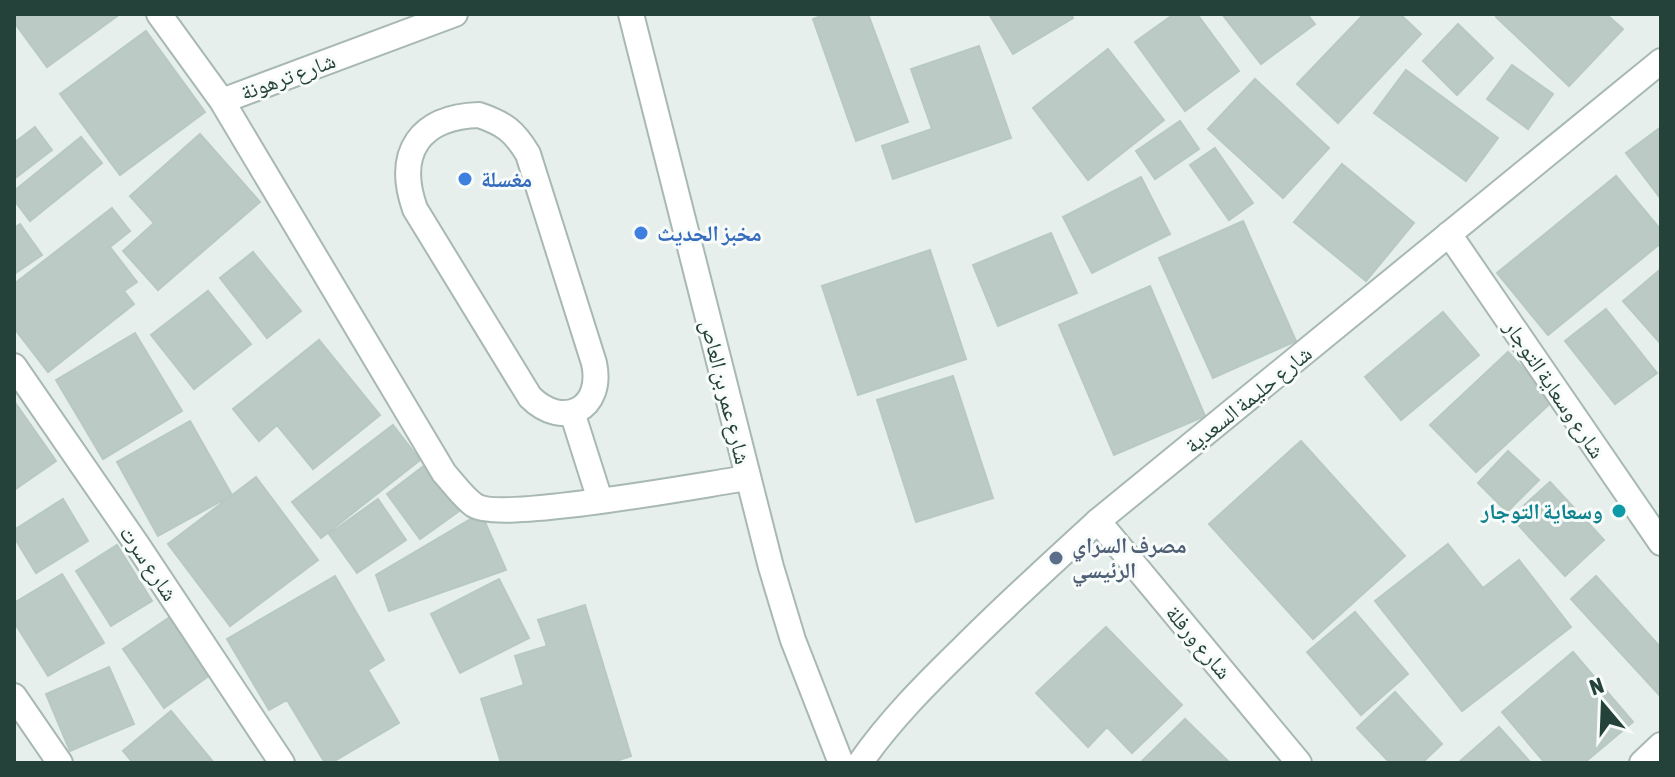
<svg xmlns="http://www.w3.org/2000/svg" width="1675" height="777" viewBox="0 0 1675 777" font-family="'Asap Condensed','Noto Naskh Arabic',sans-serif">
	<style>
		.building { fill: #bbcac4; stroke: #b8c9c2; stroke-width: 2 }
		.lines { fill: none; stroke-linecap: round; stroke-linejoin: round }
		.service-casing { stroke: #a8b8b2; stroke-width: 28 }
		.minor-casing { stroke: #a8b8b2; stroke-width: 28 }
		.tertiary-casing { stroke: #a8b8b2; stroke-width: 28 }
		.service { stroke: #fff; stroke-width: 24 }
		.minor { stroke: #fff; stroke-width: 24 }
		.tertiary { stroke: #fff; stroke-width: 24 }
		.shop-dot { fill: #3f7fe0; stroke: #f7fbf9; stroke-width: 3 }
		.culture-dot { fill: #0f9aa8; stroke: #f7fbf9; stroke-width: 3 }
		.service-dot { fill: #5c6f8a; stroke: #f7fbf9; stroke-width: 3 }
		.labels { text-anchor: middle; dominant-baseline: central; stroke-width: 6; stroke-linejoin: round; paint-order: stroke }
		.street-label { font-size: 22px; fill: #24423a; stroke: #f7fbf9 }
		.shop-label { font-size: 22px; font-weight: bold; fill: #366cbe; stroke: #f7fbf9; text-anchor: start }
		.culture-label { font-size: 22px; font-weight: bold; fill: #0d838f; stroke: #f7fbf9; text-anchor: end }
		.service-label { font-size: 22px; font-weight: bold; fill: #4e5e75; stroke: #f7fbf9; text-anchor: start }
	</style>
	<rect width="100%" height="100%" fill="#e6efeb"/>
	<path class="building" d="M14,14H120L47,67L14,22Z
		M826,14H868L908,122L856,141L813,19Z
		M989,14H1071L1073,18L1013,54Z
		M1174,14H1197L1239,71L1185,111L1135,42Z
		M1222,14H1307L1315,24L1261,64Z
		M1364,14H1400L1421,34L1338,123L1297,84Z
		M1499,14H1606L1623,29L1569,86L1496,17Z
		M1458,24L1493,58L1457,95L1423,61Z
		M146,31L205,112L120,175L60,94Z
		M979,46L1011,138L893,179L882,146L932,129L911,69Z
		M1108,49L1164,120L1088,180L1033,108Z
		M1512,65L1553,94L1528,129L1487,99Z
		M1406,70L1498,138L1466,181L1374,113Z
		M1255,79L1329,148L1283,198L1208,129Z
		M1180,121L1199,149L1155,179L1136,151Z
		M35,127L52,150L14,179V143Z
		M1661,127V199L1626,153Z
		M200,134L260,202L158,290L123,251L154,223L130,196Z
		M81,137L102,163L30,221L14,200V191Z
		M1215,148L1253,203L1229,220L1190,165Z
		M1342,164L1414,223L1366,281L1294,222Z
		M1616,176L1661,230V243L1548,335L1497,273Z
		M1141,177L1170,234L1092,273L1063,217Z
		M112,208L130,231L110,247L137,282L124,291L134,304L48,372L14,328V284Z
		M1243,221L1296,341L1213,378L1159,258Z
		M20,224L42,255L14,274V228Z
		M1051,233L1077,293L998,326L973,265Z
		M930,250L966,359L858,395L822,286Z
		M253,252L301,311L267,338L220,278Z
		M1661,269V344L1623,301Z
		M1150,286L1205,416L1114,455L1059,325Z
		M208,291L251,344L194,389L151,335Z
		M1606,309L1657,373L1615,404L1565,341Z
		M1443,312L1479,355L1401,420L1365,377Z
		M135,333L182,411L103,459L56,380Z
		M319,340L380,415L313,469L277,425L259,441L233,409Z
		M1508,352L1553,401L1476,472L1430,425Z
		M953,376L993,498L916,522L877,400Z
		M14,401L56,461L14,490Z
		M190,421L232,495L158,536L117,462Z
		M393,425L420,460L321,538L292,502Z
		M1301,441L1405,556L1313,639L1209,524Z
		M1508,451L1539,480L1507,512L1478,483Z
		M429,462L462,509L420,539L387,494Z
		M256,477L318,560L230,626L168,544Z
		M1550,482L1604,540L1565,576L1511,517Z
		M63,499L88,541L36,573L14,537V530Z
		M378,499L406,540L357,573L329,534Z
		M481,513L506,570L389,611L376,575Z
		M1448,544L1483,588L1519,560L1571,627L1462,711L1375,601Z
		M117,545L152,601L111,626L76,571Z
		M62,574L104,643L48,676L14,622V603Z
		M335,576L384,660L368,670L399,723L331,763H325L287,700L269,710L227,639Z
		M1596,576L1661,648V697L1571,599Z
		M499,579L529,638L460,673L431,614Z
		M585,605L631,756L610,763H501L481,699L524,685L515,656L547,646L538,620Z
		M1355,612L1408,674L1361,715L1307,652Z
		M170,617L210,675L164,708L123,649Z
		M1106,627L1182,705L1132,753L1107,727L1088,747L1036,693Z
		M1573,652L1633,722L1584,763H1545L1502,712Z
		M109,667L134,724L70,751L46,694Z
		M1395,692L1442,744L1422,763H1390L1357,728Z
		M171,711L214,763H133L123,751Z
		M1185,719L1230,763H1140Z
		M1499,727L1531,763H1458Z"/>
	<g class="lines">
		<defs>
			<path id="service" d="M479,115C505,124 514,131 528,154L594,363C604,409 563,430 530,397L415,209C395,152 420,117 479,115Z
				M572,412L600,500"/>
			<path id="minor" d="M159,14L222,101L455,14
				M222,101L444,473C453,483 463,497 474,505C500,523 705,484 748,478
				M1449,234L1661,543
				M14,366L138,546L282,763
				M1098,521L1299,763
				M14,696L60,763
				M1642,763L1661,745"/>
			<path id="tertiary" d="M631,14L771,567L793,640L841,763
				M860,763C890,720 926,684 963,648C1007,604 1052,563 1098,521L1661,61"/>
		</defs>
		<use href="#service" class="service-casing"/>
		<use href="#minor" class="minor-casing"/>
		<use href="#tertiary" class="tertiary-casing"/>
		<use href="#service" class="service"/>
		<use href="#minor" class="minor"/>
		<use href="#tertiary" class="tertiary"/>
	</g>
	<g class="shop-dot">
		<circle cx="465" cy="179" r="8"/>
		<circle cx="641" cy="233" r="8"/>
	</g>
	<circle class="culture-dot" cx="1619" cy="511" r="8"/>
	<circle class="service-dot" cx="1056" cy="558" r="8"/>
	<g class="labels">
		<g class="street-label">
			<text transform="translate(288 76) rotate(-20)">شارع ترهونة</text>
			<text transform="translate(1555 389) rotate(56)">شارع وسعاية التوجار</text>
			<text transform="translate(726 392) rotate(76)">شارع عمر بن العاص</text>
			<text transform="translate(1248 399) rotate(-39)">شارع حليمة السعدية</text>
			<text transform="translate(149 563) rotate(56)">شارع سرت</text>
			<text transform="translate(1199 642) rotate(50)">شارع ورفلة</text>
		</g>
		<g class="shop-label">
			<text x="481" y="179">مغسلة</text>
			<text x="657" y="233">مخبز الحديث</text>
		</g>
		<g class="culture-label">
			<text x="1603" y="511">وسعاية التوجار</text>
		</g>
		<g class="service-label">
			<text x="1072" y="545">مصرف السراي<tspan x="1072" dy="25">الرئيسي</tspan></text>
		</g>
	</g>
	<rect width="1675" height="777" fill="none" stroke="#24423a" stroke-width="32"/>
	<g transform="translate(1603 705) rotate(341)" stroke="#f7fbf9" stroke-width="6" paint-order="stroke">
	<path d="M0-6L14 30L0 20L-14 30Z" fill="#24423a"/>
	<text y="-12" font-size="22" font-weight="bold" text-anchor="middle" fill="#24423a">N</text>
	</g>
</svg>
